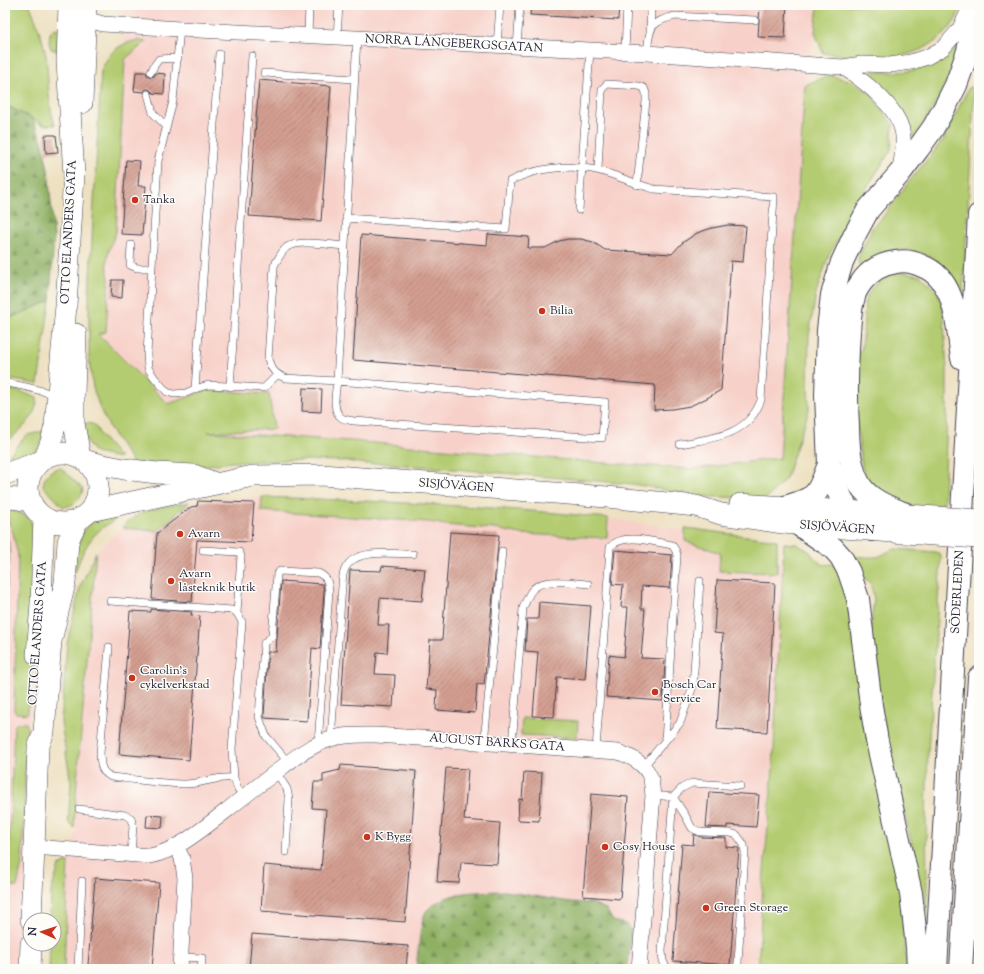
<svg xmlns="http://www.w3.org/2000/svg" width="984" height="974" viewBox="0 0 984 974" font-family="'Sorts Mill Goudy',serif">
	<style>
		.built { fill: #f7d1c9 }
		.grass { fill: #b4cc71; stroke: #6b7756 }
		.forest { fill: url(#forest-firs); stroke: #58694f }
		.building { fill: url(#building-hatch) }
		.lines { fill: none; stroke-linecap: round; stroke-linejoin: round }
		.lane-casing { stroke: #413f4f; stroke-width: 8 }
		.street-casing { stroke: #413f4f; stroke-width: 16 }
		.secondary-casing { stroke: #413f4f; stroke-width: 22 }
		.highway-casing { stroke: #413f4f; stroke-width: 24 }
		.lane { stroke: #fff; stroke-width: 7 }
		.street { stroke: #fff; stroke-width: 15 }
		.secondary { stroke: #fff; stroke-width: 21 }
		.highway { stroke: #fff; stroke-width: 22 }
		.secondary-bridge-casing { stroke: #413f4f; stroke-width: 22; stroke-linecap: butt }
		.secondary-bridge { stroke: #fff; stroke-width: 21 }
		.poi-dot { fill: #c8321e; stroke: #fdfcf7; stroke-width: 1.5 }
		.labels { text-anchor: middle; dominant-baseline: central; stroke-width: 3; stroke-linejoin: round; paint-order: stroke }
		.street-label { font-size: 12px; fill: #22223b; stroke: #fdfcf7 }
		.poi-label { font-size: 12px; fill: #22223b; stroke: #fdfcf7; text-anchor: start }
	</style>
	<defs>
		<pattern id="forest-firs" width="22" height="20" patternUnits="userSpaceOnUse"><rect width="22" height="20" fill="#8fb063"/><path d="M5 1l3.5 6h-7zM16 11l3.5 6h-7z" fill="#748f53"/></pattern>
		<pattern id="building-hatch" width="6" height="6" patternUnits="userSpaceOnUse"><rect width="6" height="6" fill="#d49f91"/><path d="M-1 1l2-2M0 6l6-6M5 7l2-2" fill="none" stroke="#ac8178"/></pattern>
	</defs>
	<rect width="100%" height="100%" fill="#fdfcf7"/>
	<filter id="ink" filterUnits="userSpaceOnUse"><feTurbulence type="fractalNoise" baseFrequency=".025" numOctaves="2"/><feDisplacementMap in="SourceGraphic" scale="8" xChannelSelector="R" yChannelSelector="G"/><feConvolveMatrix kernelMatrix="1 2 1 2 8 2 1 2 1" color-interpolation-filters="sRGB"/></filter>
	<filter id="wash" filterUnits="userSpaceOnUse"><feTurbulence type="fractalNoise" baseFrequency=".012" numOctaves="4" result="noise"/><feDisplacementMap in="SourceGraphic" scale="16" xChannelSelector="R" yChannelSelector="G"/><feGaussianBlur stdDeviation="0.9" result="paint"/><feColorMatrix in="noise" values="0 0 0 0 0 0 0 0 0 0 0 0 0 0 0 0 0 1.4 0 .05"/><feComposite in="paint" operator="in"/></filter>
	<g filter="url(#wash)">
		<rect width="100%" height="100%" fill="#eee1c2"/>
		<path class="built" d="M116,5H820L805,85L780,458L693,469L352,441L202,432L168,404L98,334L125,59L123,10Z
			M262,497L562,514L608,518L684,530L785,564L780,658L755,969H628L631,931L625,924L613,921L606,909L592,903L570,902L422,922L416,969H64L68,862L77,829L74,828L76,793L96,552L135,516L153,510L198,500Z
			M5,505L22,506L41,527L38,626L29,725L22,969H5Z"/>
		<path class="grass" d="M5,5H30C36,22 43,38 46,56C49,79 47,103 55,125H44L5,105Z
			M818,5H961C959,9 959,13 957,17C944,43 912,57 885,58C864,58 843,55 823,53L815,32Z
			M55,28L59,29L58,51L51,49L49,43L50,33Z
			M138,40L146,42L125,59L116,232C109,249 104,260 109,278L106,332L98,334L168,404L208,390L269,394L274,429L208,432L352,441L592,462L693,469L780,458L805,85L829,75L852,81L869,92L893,125L891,150L866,189L829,255L816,293L809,336L808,385L809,410L786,478L766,499L698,496L633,484L382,463L366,464L346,461L293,460L233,462L192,467L133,463L112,432L101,411L93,388L89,360V295L101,71C110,51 117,45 138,40Z
			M958,43L950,73L935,105L914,138L903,115L865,74V71C908,73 925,75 958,43Z
			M969,87L974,88V99L963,292L961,295C956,287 952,277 947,271C931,252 902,244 879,254C872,257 867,267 859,265L858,258L872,228L882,218L908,183L943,140Z
			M901,272L921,275L937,291L943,307L947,371V412L944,501L942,505L939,507L906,505L868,485L862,467L855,413L858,353L862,348L865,307L864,304C871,285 882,276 901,272Z
			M50,301L38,384L8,379L5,374V314L8,319Z
			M5,390H16L37,398C37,418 21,429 8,441L9,414L5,413Z
			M85,423L93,424L95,426L101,436L120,458L95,453L87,442L83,425Z
			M44,431L40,446L35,452L9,463L10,454L26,436L28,435Z
			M58,468H61L83,489C81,500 74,506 63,507L43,486C44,476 49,471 58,468Z
			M262,497C377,501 493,506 608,518L607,538L521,534L495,529L446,525L429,522L261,511Z
			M189,502L186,506L157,531L123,528C134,509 170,506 189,502Z
			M7,509L20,513L29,518L35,530L36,605L28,711L27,714L16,713L14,711L18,556L13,532L8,520Z
			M118,515C115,522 106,524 101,529C87,540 81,556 75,572V551L85,528L92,522L103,517Z
			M685,528L777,540V573L719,571L720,553L685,541Z
			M5,531L10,548L9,565L5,561Z
			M784,543L796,544L809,551L815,559L823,565L832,564L841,567L896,851L907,969H758L763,882L773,768Z
			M896,549L936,552L940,554L941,557L928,752L926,817L927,895L925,955L922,954L912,844L890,757L873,673L871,627L874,599L871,584L856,570L853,558C860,555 868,558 875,557C884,556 888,550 896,549Z
			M96,552L76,793L74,828L68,822L71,783L61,723L67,644L80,587Z
			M522,718L578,721L577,738L521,735Z
			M17,723H26L27,725L22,863L17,887L9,886L8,875L14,726Z
			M68,862L64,969H49L50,944H54V920H50L51,891L59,866Z"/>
		<path class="forest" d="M5,105L32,118L42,141L48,169L54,236L50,301L8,319L5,313Z
			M505,891L570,902L592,903L606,909L613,921L626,924L631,931L628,969H416C418,954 420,923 426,911C428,909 431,907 433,905C454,890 480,892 505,891Z"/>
		<g id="blocks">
			<path class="building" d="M531,5H619L618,20L530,15Z
				M760,5H787L785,38L758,37Z
				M136,72H146L147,75L151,77L154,76L156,73L165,74L164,94L153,93L149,89H146L144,92L134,91Z
				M259,80L331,86L321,221L249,216Z
				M45,135H56L58,152L46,153Z
				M126,160L140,161L138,186H146L142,235L121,234Z
				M728,225L746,226L743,262L731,261L721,390L707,398L690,406L672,409L654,410L655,385L353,360L361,235L487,245L488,234L529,237L528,248H545L559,241L568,239H581L593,242L605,250L672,254L682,243L697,233L712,228Z
				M112,280H123L122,298L111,297Z
				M303,388L322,389L321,412L302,411Z
				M198,501L254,503L251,542L197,540L192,602L152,599L157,533L191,507L197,506Z
				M450,532L499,535L484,685L477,684L475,713L436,710L437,690L426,689L430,640H442Z
				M615,550L672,555L670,588L642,586L641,609H645L641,658L665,659L663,701L606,697L609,655L624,657L628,607H621L623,585L612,584Z
				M382,566L425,569L422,601L380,598L378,625H389L387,653L377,652L375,674L395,675L393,707L341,704L350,570L381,571Z
				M717,580L775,583L767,732L717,729L723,634L714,633Z
				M281,581L323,584V586L324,591L320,649L312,648L307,721L265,718L264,716L268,652H276Z
				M539,602L591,606L585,679L557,677L554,717L533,716L538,652L525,651L527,619H538Z
				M151,609L192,612L191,615L200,616L189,760L119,754L130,611L151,612Z
				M341,765L416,771L405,922L261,911L264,865L321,870L326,809L312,808L314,782H323V774L340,770Z
				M446,768L468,769L464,820L500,823L497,864L461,862L459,883L437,882Z
				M524,772L542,773L539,821L518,820L519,799L522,800Z
				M709,792L759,795L756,827L727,825V828L706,827Z
				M591,794L628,797L620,899L583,896Z
				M147,815L163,816L162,828L146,827Z
				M694,834L700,837L726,838V847L739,848L730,965L673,961L682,844L693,845Z
				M95,878L159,883L152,969H91V965H88Z
				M252,934L408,946L406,969H249Z"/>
		</g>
	</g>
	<g filter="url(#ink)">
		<use href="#blocks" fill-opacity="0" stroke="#413f4f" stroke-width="1"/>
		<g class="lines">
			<defs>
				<path id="lane" d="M180,29L173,101L158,161L147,354L148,368L154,377L167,392L174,394L186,393L195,389L208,385L264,388L277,375
					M650,31L651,5
					M308,36L309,5
					M337,37L339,5
					M497,46L500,5
					M517,47L520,5
					M625,52L627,5
					M647,53C650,29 648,22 675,16L755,20
					M151,72L154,66L159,59L178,58
					M264,73L354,79
					M148,94L153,113L166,126
					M598,170L602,89L607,84L639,86L644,88L646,93V101L637,185
					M579,210L590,50
					M346,218L506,229L510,181C517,178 525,174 533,172C557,166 586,165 610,174C625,179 639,185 654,189L774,197L761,400C748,436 714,438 680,444
					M131,245L130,265L137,268H152
					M344,246C329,245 300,239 287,247C281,252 278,259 274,266L268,359C271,369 275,374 285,378L337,381C336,391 331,411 342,418C345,420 350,420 354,421L602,438L605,402L337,381L357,39
					M5,383C24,385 38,391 55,394
					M230,387L252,56
					M195,389L219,54
					M203,550L239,552L241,556L237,613
					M5,574V614
					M110,601L232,610L237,613L242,622L232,749L234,778L238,789L244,797
					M109,647L100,754C101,765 100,771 111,777C134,779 162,784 185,784C202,784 216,776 234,778
					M331,739L342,586C342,579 343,569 349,563C362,549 396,554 413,554
					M484,743L502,551
					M512,745L523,608C526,602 528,594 533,589C544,577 573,583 588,584
					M596,750L610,547C622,532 655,542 672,545L676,551L677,556L665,741
					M288,762L266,736L259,717L264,643L272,636L277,574L280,571L318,573C327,577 328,581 329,591L318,744
					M643,767L680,723L693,686L700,581
					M276,772L287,789L289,799L286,852
					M653,795L673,797L685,815L692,828L700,832L730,833L737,835L744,845L745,852L738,963L736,969
					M79,809L125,815L131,818L133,826L131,854
					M181,957L202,958L201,969
					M78,969L82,881
					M667,969L663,961L662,951L673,797L682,788L692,783L740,786"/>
				<path id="street" d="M78,13L85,19L103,24L180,29L647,53L843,67L862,64L890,65L911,62L927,57L943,48L959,30L971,6
					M843,67C864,81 901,109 903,136C904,148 901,161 900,173
					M176,846L182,858L185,878L180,969
					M34,847L150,856C179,850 202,829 226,811C242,798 259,785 276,772C293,759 310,745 331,739C345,734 361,735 376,735L618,752C632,757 646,764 651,779C652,784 652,790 653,795L639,969"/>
				<path id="secondary" d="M82,103L86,5
					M76,334L74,394V423L80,457
					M28 488a35 35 0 1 1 70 0a35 35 0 1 1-70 0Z
					M45,458L51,442L55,426L66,306L74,175L67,61L69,5
					M84,460L98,464L124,469L157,473L194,475L215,483
					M5,474L39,462
					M5,497L30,501
					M740,504L905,515
					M90,511L253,476L322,475L607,497L696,506L721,514L783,523L905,533
					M37,655L41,603L44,518
					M31,920L38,748L44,732L51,641L65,583L68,542L71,534L78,520
					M30,969L31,944"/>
				<path id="highway" d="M785,507C818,497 817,496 829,464
					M908,515C891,508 870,501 860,485C857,480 854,473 853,468C849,455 848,440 848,426C846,395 847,363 849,332C850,320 850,308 854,297C855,292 858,287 861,283C869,271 882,264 896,262C905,260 914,262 922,266C957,279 957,327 962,358
					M799,525L833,548L841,557L849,572L858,599L871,705L877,741L911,893L917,947L918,969
					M872,530L856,521L848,511L838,491L829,464L826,395L828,330L832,295L842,262L854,236L868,210L900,173L918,149L933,128L947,103L956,85L968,51L977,5
					M936,969L979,215
					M961,969L979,678"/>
			</defs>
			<use href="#lane" class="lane-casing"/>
			<use href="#street" class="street-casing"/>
			<use href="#secondary" class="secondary-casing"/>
			<use href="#highway" class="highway-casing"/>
			<use href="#lane" class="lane"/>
			<use href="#street" class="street"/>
			<use href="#secondary" class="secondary"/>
			<use href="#highway" class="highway"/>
			<defs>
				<path id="secondary-bridge" d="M908,515L979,520
					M905,533L979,538"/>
			</defs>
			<use href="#secondary-bridge" class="secondary-bridge-casing"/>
			<use href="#secondary-bridge" class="secondary-bridge"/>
		</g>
	</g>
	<g class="poi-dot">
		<circle cx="135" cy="200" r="4"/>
		<circle cx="542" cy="311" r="4"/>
		<circle cx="180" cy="534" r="4"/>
		<circle cx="171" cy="581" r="4"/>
		<circle cx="132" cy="678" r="4"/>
		<circle cx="655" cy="692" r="4"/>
		<circle cx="367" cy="837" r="4"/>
		<circle cx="605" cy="847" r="4"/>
		<circle cx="706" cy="908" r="4"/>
	</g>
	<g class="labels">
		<g class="street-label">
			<text transform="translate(454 44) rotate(3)">NORRA LÅNGEBERGSGATAN</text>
			<text transform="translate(69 232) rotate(-87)">OTTO ELANDERS GATA</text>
			<text transform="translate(456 486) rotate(4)">SISJÖVÄGEN</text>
			<text transform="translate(837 528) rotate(4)">SISJÖVÄGEN</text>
			<text transform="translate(958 592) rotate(-87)">SÖDERLEDEN</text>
			<text transform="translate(38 633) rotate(-86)">OTTO ELANDERS GATA</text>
			<text transform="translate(497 743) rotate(4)">AUGUST BARKS GATA</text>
		</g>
		<g class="poi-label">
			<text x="143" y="200">Tanka</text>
			<text x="550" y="311">Bilia</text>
			<text x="188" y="534">Avarn</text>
			<text x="179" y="574">Avarn<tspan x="179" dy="14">låsteknik butik</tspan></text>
			<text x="140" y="671">Carolin's<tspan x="140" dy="14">cykelverkstad</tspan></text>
			<text x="663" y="685">Bosch Car<tspan x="663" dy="14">Service</tspan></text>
			<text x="375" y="837">K Bygg</text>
			<text x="613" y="847">Cosy House</text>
			<text x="714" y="908">Green Storage</text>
		</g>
	</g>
	<rect width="984" height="974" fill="none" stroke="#fdfcf7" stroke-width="20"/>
	<g transform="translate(42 932) rotate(273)"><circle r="19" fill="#fdfcf7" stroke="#a5a5ac"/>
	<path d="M0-3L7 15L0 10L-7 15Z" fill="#c8321e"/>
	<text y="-6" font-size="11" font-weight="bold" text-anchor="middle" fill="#22223b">N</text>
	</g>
</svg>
